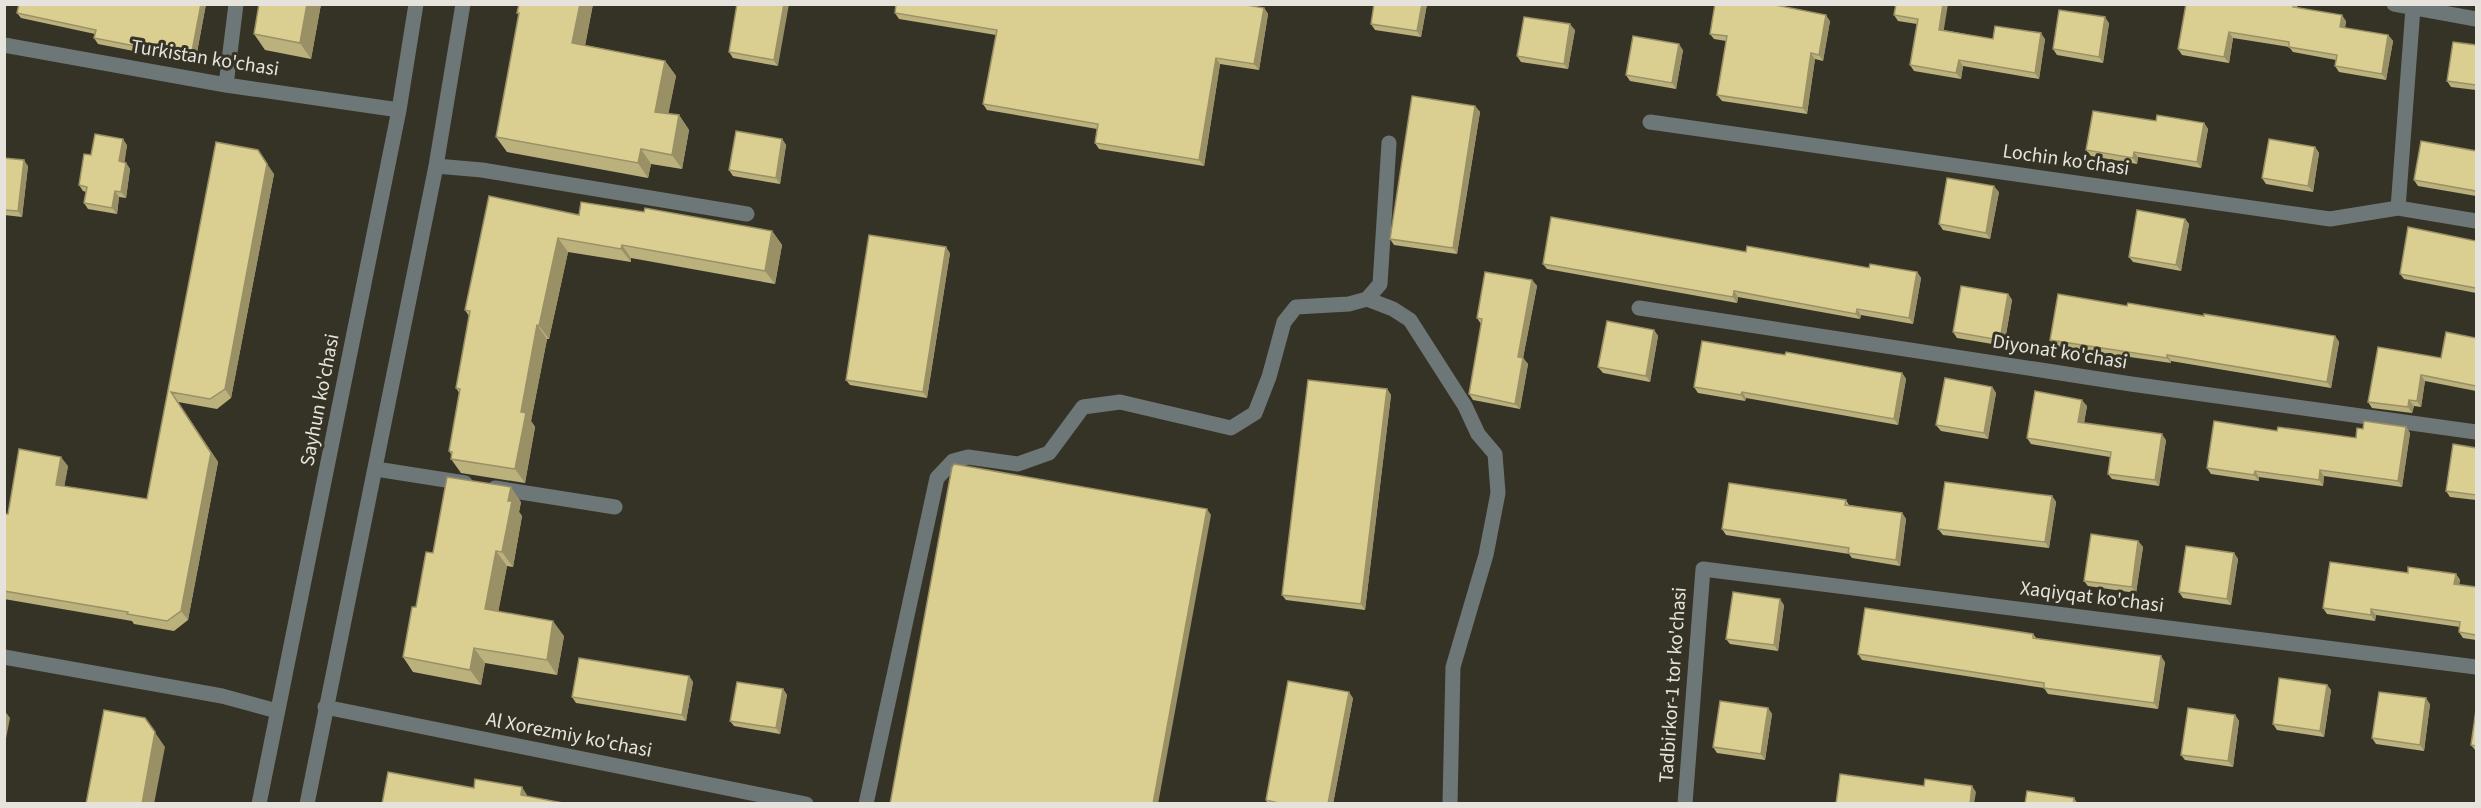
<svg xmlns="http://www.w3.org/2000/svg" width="2481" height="808" viewBox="0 0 2481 808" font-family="'Source Sans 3',sans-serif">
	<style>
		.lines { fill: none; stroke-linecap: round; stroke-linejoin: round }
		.minor { stroke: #6e7778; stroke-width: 15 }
		.wall { fill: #bbb17d }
		.shaded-wall { fill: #999066 }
		.building { fill: #dace91; stroke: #999066; stroke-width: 1.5 }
		.labels { text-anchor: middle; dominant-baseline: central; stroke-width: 6; stroke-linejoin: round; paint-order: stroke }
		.street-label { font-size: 20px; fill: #e5e3db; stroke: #353326 }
	</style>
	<rect width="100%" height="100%" fill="#353326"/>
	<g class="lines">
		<path class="minor" d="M2394,4L2476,19
			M4,45L226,85L399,110
			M226,85L236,4
			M1650,122L2330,219L2398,208L2476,221
			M436,166L482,170L747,214
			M2398,208L2413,8
			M1367,299L1393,309L1410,320L1465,406L1478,434L1495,454L1498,493L1486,555L1453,667L1450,804
			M1639,308L2131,384L2476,432
			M376,469L465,483
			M495,488L615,507
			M4,657L222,696L277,711
			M325,707L806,804
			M259,804L399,110L416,4
			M307,804L436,166L463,4
			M866,804L937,478L953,461L968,457L1018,464L1049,453L1083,407L1120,402L1231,428L1255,413L1269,377L1284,322L1296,307L1349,304L1367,299L1380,284L1389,143
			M1685,804L1703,569L2476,667"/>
	</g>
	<path class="wall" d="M206,4L195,63L98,44L94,38L95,34L21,18L17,13Z
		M259,4H321L311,59L265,50L254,34Z
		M519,4H593L585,45L665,61L676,76L668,114L679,115L689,130L682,169L651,164L648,178L507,152L496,137L519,15L517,13Z
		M737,4L778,66L733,58L729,52Z
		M1427,4L1421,37L1375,30L1371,24Z
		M1896,4L1944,30L1993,39H2045L2039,79L1963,66L1961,79L1914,71L1910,65L1917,24L1898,21L1894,15Z
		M2186,4H2296L2298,8L2346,21L2345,28L2388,35L2393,41L2386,80L2339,72L2335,66L2336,60L2293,52L2289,47L2233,38L2229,63L2182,55L2178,49Z
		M1264,8L1268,14L1259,70L1220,64L1204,166L1099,149L1095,143L1097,129L987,110L983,104L996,35L899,19L895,13Z
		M1830,21L1823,61L1815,59L1807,114L1722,101L1717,95L1726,41L1714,39L1710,34Z
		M2109,23L2103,63L2057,55L2053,49Z
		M1575,30L1568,69L1521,62L1517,56Z
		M2476,45V90L2451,87L2447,81Z
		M1683,50L1676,89L1630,81L1626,75Z
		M1475,106L1480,112L1457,254L1394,245L1390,239Z
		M2204,123L2208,129L2201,168L2138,157L2137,164L2091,156L2086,150Z
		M782,139L786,145L780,184L733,176L729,170Z
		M216,142L274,174L231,398L217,409L178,402L218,462L188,620L174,631L134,624L132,621L4,599V514H8L68,466L64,486L147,499Z
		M127,145L124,162L126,163L130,169L126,198L119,197L117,214L88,209L84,203L86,192L83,191L79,185L91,155Z
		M2315,147L2319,153L2313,192L2266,184L2262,178Z
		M2476,151V196L2418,186L2414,180Z
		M4,158L28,166L22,217L4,215Z
		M1999,192L1990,239L1943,230L1939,224Z
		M579,215L772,231L782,245L775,284L631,258V262L568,252L549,339H547L531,421L535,427L525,483L461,473L451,459L452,456L449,451L460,394L456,388L469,316L465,310Z
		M2185,219L2189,224L2181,271L2133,262L2129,257Z
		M2476,241V293L2404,279L2400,274Z
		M1746,252L1869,268L1917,272L1921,278L1913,324L1861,315L1860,319L1738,297L1737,303L1547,269L1543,264Z
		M950,253L927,398L850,385L846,380Z
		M1532,280L1537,286L1523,358L1528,364L1520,409L1473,400L1469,394L1481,324L1477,318Z
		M2008,294L2012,300L2004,346L1957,338L1953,332Z
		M2127,306L2335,336L2339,342L2331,388L2171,361V363L2054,346L2050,340Z
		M1654,330L1658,336L1650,382L1603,373L1598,367Z
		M2476,338V391L2425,381L2421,407L2414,406L2412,413L2372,408L2368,402Z
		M1785,355L1902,373L1906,379L1898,425L1746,398L1745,401L1698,393L1694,387Z
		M1992,387L1996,393L1988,439L1941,431L1936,425Z
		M1387,389L1391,395L1365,610L1286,600L1282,595Z
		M2087,406L2084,423L2166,440L2159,486L2112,479L2108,474L2110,457L2031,444L2027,438Z
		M2406,427L2410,433L2402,487L2324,476L2323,486L2259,477V481L2211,474L2207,468L2277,431L2356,438L2363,429Z
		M2476,448V500L2450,497L2446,491Z
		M2052,496L2056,502L2049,548L1943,535L1938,529Z
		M1846,500L1849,505L1902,513L1906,519L1900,566L1852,558L1849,554L1726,535L1722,529Z
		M521,502L519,512L522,516L513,567L507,566L498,612L564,636L557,675L485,663L481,685L413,672L403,657L416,607L433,553Z
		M2138,541L2143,547L2136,593L2088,586L2084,581Z
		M2234,553L2238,559L2231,605L2183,598L2179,592Z
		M2408,573L2456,574L2460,580L2459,585L2476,587V640L2463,638L2459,632L2460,627L2376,615L2375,621L2327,614L2323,608Z
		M1784,605L1778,651L1730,644L1726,639Z
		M2033,634L2037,639L2165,662L2158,709L2048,694L2044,688L1862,660L1858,654Z
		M689,676L693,682L686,721L576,703L572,697Z
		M2327,685L2331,690L2324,737L2277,730L2273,724Z
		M783,689L787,695L780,734L734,726L730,721Z
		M1353,698L1333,804H1268L1266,800Z
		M2430,704L2424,751L2376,744L2372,738Z
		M1768,708L1772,714L1765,760L1717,753L1713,747Z
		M2476,710V751L2471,745Z
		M2235,715L2239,721L2233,767L2185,760L2181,755Z"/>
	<path class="shaded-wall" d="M201,4H206L195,63L191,57Z
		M307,4H321L311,59L300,43Z
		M580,4H593L583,57L572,43Z
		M784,4H789L778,66L774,60Z
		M1422,4H1427L1421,37L1417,31Z
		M1943,4H1948L1943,35L1939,30Z
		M1264,8L1268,14L1259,70L1254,64Z
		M1826,15L1830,21L1823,61L1819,55Z
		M2342,15L2346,21L2344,33L2340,27Z
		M2105,17L2109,23L2103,63L2099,57Z
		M1570,24L1575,30L1568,69L1564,64Z
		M2229,32L2233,38L2229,63L2224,57Z
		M2041,33L2045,39L2039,79L2035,73Z
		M2388,35L2393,41L2386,80L2382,74Z
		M1679,44L1683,50L1676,89L1672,83Z
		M1811,53L1815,59L1807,114L1803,108Z
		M1216,58L1220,64L1204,166L1199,160Z
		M1959,60L1963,66L1961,79L1956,73Z
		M665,61L676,76L666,126L655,112Z
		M1475,106L1480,112L1457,254L1453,248Z
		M679,115L689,130L682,169L672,155Z
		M2204,123L2208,129L2201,168L2197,162Z
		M123,139L127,145L124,167L119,161Z
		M782,139L786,145L780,184L776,178Z
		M2315,147L2319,153L2313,192L2308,186Z
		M641,149L651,164L648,178L638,163Z
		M258,150L274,174L231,398L225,389Z
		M2134,152L2138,157L2137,164L2133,158Z
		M24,160L28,166L22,217L18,211Z
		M126,163L130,169L126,198L121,192Z
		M1994,186L1999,192L1990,239L1986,233Z
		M115,191L119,197L117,214L112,208Z
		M2185,219L2189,224L2181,271L2176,265Z
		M772,231L782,245L775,284L765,271Z
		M558,238L568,252L549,339L539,326Z
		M622,245L631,258V262L621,249Z
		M946,247L950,253L927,398L923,392Z
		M1917,272L1921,278L1913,324L1909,318Z
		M1532,280L1537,286L1522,363L1518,357Z
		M1734,291L1738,297L1737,303L1733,297Z
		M2008,294L2012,300L2004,346L2000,340Z
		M1857,309L1861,315L1860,319L1856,314Z
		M537,325L547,339L531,421L535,427L525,483L515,469L521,412Z
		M1654,330L1658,336L1650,382L1646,376Z
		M2335,336L2339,342L2331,388L2327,382Z
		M2167,355L2171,361V363L2167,358Z
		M1523,358L1528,364L1520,409L1515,404Z
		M1902,373L1906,379L1898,425L1894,419Z
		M2421,375L2425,381L2421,407L2417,401Z
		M1992,387L1996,393L1988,439L1984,433Z
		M1387,389L1391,395L1365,610L1361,604Z
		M1742,392L1746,398L1745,401L1741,395Z
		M2082,400L2087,406L2083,428L2078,422Z
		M2409,400L2414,406L2412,413L2408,407Z
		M178,402L218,462L188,620L181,611Z
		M2406,427L2410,433L2402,487L2398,481Z
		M2162,434L2166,440L2159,486L2155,480Z
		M61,457L68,466L63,494L56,485Z
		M2320,470L2324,476L2323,486L2319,480Z
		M2255,471L2259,477V481L2254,475Z
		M511,487L521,502L519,512L522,516L513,567L502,552L508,501Z
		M2052,496L2056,502L2049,548L2045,542Z
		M1207,509L1211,515L1158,804H1153Z
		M1902,513L1906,519L1900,566L1896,560Z
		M2138,541L2143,547L2136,593L2132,587Z
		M496,551L507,566L496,624L485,609Z
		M2234,553L2238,559L2231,605L2227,599Z
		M2456,574L2460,580L2458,590L2454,584Z
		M1780,599L1784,605L1778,651L1774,645Z
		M2371,609L2376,615L2375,621L2371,615Z
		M553,621L564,636L557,675L547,660Z
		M474,648L485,663L481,685L470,670Z
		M2161,656L2165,662L2158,709L2154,703Z
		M689,676L693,682L686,721L682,715Z
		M2327,685L2331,690L2324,737L2320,731Z
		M783,689L787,695L780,734L776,728Z
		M1349,692L1353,698L1333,804H1328Z
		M2426,698L2430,704L2424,751L2420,745Z
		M1768,708L1772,714L1765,760L1761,754Z
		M4,710L10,718L4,749Z
		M2235,715L2239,721L2233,767L2228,761Z
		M145,718L165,747L154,804H142Z
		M1972,786L1976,792L1974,804H1970Z
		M522,787L527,795L526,803L521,795Z
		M2074,798L2078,804H2073Z"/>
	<path class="building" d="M19,4H201L191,57L94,38L96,30L17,13Z
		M259,4H307L300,43L254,34Z
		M519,4H580L572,43L665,61L655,112L679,115L672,155L641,149L638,163L496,137L519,13H517Z
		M737,4H784L774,60L729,52Z
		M896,4H1241L1264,8L1254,64L1216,58L1199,160L1095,143L1098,124L983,104L997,30L895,13Z
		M1374,4H1422L1417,31L1371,24Z
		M1715,4H1770L1826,15L1819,55L1811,53L1803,108L1717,95L1727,36L1710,34Z
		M1896,4H1943L1939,30L1993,39L1995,26L2041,33L2035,73L1959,60L1956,73L1910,65L1918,19L1894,15Z
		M2186,4H2294L2293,7L2342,15L2340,27L2388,35L2382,74L2335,66L2337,55L2289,47V42L2229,32L2224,57L2178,49Z
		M2059,10L2105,17L2099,57L2053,49Z
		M1524,17L1570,24L1564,64L1517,56Z
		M1633,36L1679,44L1672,83L1626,75Z
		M2453,42L2476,45V85L2447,81Z
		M1412,96L1475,106L1453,248L1390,239Z
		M2093,111L2156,121L2157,115L2204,123L2197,162L2134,152L2133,158L2086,150Z
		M736,131L782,139L776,178L729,170Z
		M95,134L123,139L119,161L126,163L121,192L115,191L112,208L84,203L87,187L79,185L84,154L91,155Z
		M2269,139L2315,147L2308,186L2262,178Z
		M2421,141L2476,151V191L2414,180Z
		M216,142L258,150L267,164L225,389L210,399L171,392L211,453L181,611L167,621L127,614L128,612L4,591V514H8L19,449L61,457L56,485L147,499Z
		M4,158L24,160L18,211L4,210Z
		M1947,178L1994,186L1986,233L1939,224Z
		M489,196L579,215L581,202L644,212L645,208L772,231L765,271L622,245L621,249L558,238L539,326L537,325L521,412L526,413L515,469L451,459L452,452L449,451L460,389L456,388L470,311L465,310Z
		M2137,210L2185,219L2176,265L2129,257Z
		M1551,217L1746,252L1747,246L1869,268L1870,264L1917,272L1909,318L1857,309L1856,314L1734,291L1733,297L1543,264Z
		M2408,227L2476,241V288L2400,274Z
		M869,235L946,247L923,392L846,380Z
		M1485,272L1532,280L1518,357L1523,358L1515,404L1469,394L1482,319L1477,318Z
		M1961,286L2008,294L2000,340L1953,332Z
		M2058,294L2127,306L2128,303L2204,316V314L2335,336L2327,382L2167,355V358L2050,340Z
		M1607,321L1654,330L1646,376L1598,367Z
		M2446,332L2476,338V386L2421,375L2417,401L2409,400L2408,407L2368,402L2378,347L2441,358Z
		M1702,341L1785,355L1786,352L1902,373L1894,419L1742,392L1741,395L1694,387Z
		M1945,378L1992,387L1984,433L1936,425Z
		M1308,380L1387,389L1361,604L1282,595Z
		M2035,391L2082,400L2078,422L2162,434L2155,480L2108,474L2111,452L2027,438Z
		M2214,421L2277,431L2278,427L2356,438L2357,428L2363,429L2364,421L2406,427L2398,481L2320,470L2319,480L2255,471L2254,475L2207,468Z
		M2453,444L2476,448V495L2446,491Z
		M954,464L1207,509L1153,804H890L952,467Z
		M447,477L511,487L508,501H512L502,552L496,551L485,609L553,621L547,660L474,648L470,670L403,657L412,607H416L426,552L433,553Z
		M1945,482L2052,496L2045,542L1938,529Z
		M1729,483L1846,500L1845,505L1902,513L1896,560L1848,553L1849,548L1722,529Z
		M2091,534L2138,541L2132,587L2084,581Z
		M2186,546L2234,553L2227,599L2179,592Z
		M2330,562L2408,573V567L2456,574L2454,584L2476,587V635L2459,632L2460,622L2371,609V615L2323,608Z
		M1733,592L1780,599L1774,645L1726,639Z
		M1865,608L2033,634V638L2161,656L2154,703L2044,688V683L1858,654Z
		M579,658L689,676L682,715L572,697Z
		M2279,678L2327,685L2320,731L2273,724Z
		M1288,681L1349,692L1328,804H1283L1266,800Z
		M737,682L783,689L776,728L730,721Z
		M2379,692L2426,698L2420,745L2372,738Z
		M1720,701L1768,708L1761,754L1713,747Z
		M2188,708L2235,715L2228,761L2181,755Z
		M104,710L145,718L155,732L142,804H86Z
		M2476,710V746L2471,745Z
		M388,772L474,788L475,779L522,787L521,795L568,804H382Z
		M1840,774L1924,786L1925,779L1972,786L1970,804H1836Z
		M2027,791L2074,798L2073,804H2025Z"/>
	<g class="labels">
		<g class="street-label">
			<text transform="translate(205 58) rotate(9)">Turkistan ko'chasi</text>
			<text transform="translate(2066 160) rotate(8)">Lochin ko'chasi</text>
			<text transform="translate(2060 352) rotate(9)">Diyonat ko'chasi</text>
			<text transform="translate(320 400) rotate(-79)">Sayhun ko'chasi</text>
			<text transform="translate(2092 597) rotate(7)">Xaqiyqat ko'chasi</text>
			<text transform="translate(1673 685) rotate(-86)">Tadbirkor-1 tor ko'chasi</text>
			<text transform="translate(569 735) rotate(11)">Al Xorezmiy ko'chasi</text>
		</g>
	</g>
	<rect width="2481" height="808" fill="none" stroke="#e5e3db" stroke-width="12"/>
</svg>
